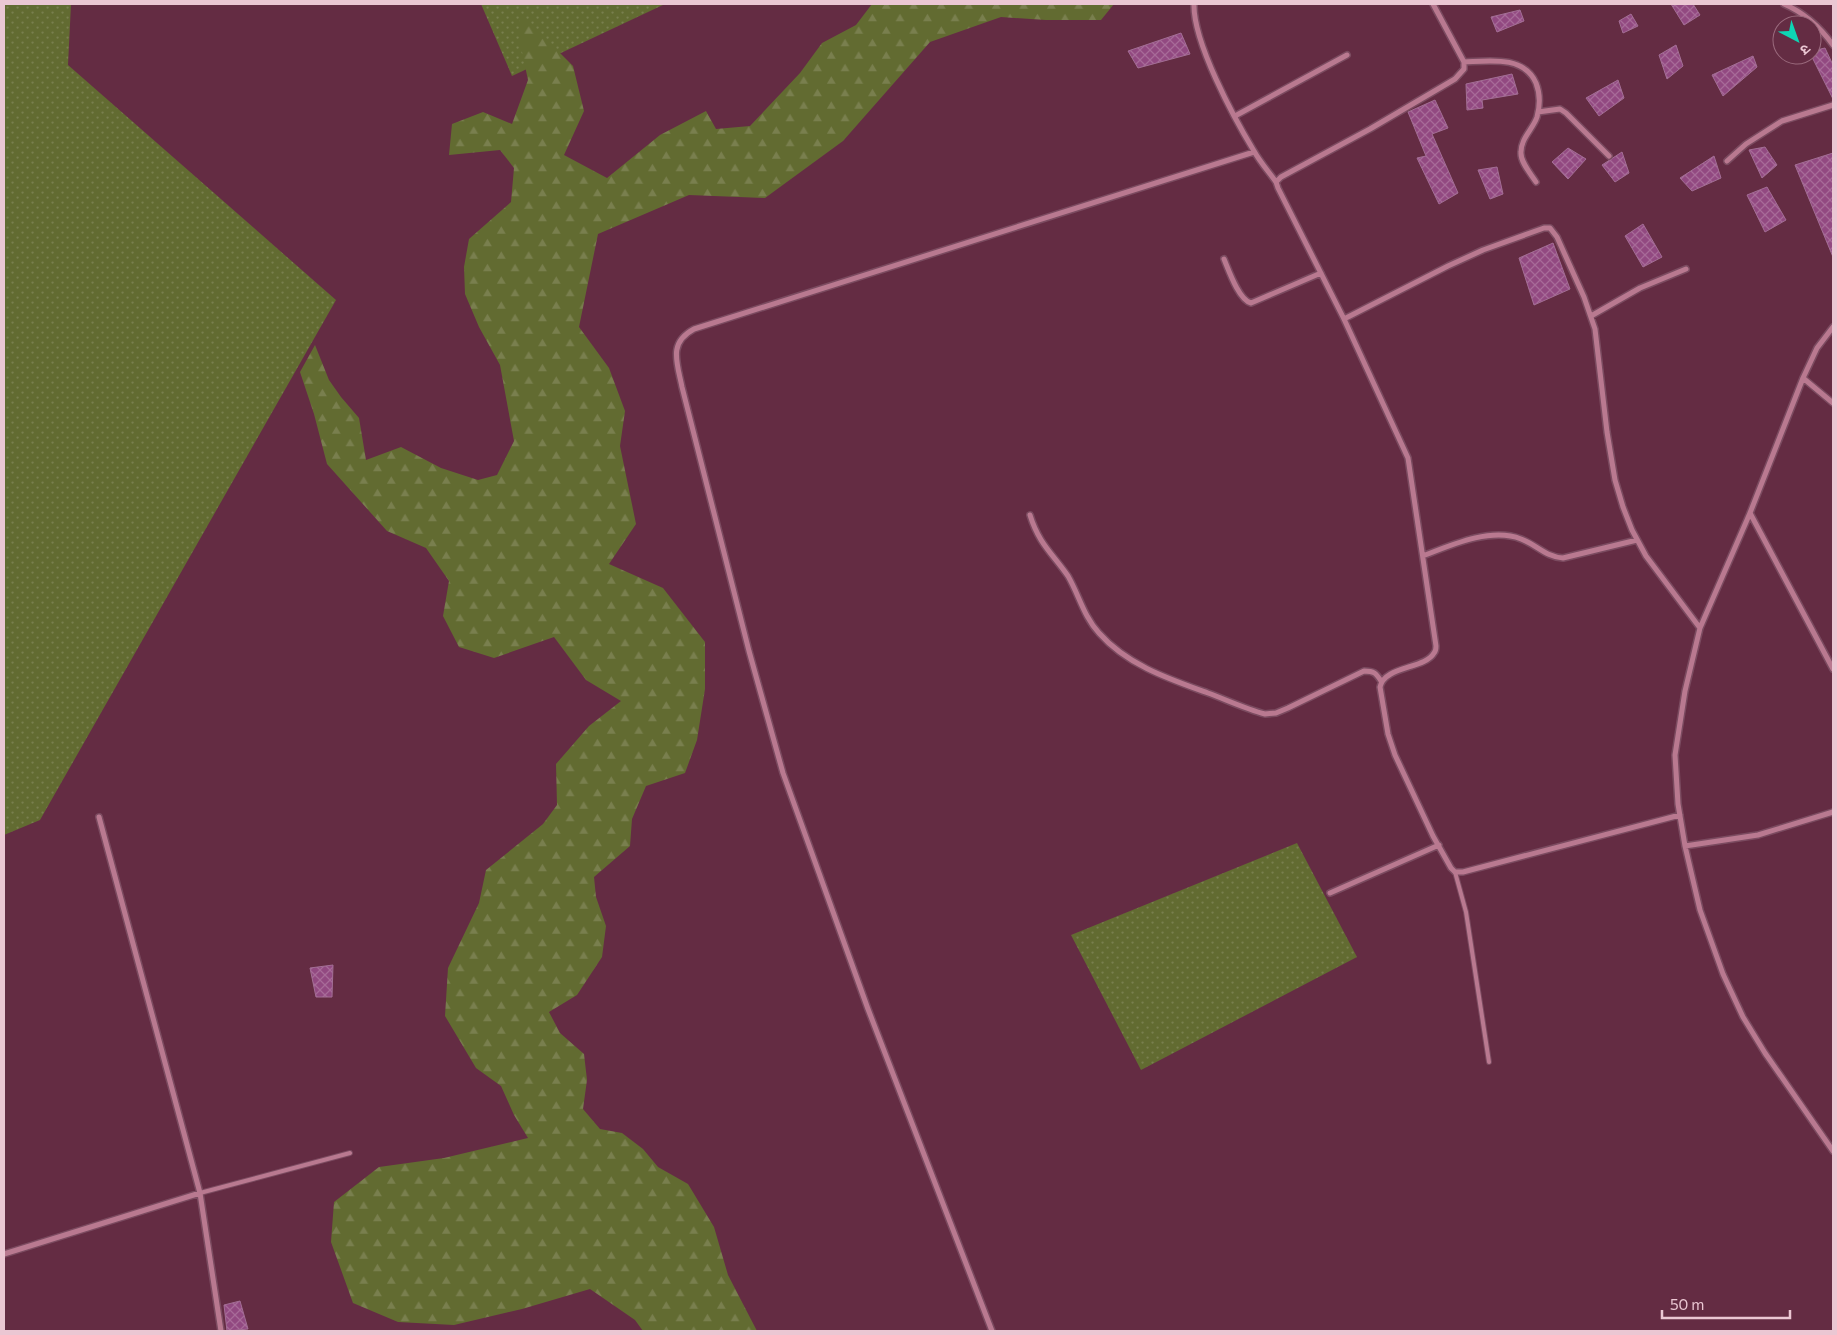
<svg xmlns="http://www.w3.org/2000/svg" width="1837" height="1335" viewBox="0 0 1837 1335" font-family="Commissioner,'Noto Sans Devanagari',sans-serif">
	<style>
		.grass { fill: url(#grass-dots) }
		.forest { fill: url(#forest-firs) }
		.building { fill: url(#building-cross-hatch); stroke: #a36e95 }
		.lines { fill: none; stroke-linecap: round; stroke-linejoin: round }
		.service-casing { stroke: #7b4b60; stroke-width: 6 }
		.minor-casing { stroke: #7b4b60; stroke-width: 8 }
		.service { stroke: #b97990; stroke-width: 4 }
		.minor { stroke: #b97990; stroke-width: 5 }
	</style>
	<defs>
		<pattern id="grass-dots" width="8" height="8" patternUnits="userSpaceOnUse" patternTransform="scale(1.25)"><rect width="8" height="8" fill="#626b31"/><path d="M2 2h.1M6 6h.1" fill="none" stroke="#797f4e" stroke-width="1.8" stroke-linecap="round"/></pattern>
		<pattern id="forest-firs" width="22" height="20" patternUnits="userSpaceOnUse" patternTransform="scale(1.25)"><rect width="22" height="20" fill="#626b31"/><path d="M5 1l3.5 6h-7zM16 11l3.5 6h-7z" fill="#797f4e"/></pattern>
		<pattern id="building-cross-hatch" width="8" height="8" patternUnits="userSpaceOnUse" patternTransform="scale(1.25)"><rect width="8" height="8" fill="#924981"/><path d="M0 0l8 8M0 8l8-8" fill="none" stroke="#a76a98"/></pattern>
	</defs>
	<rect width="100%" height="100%" fill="#642c43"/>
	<path class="grass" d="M4,4H71L68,65L336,300L40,820L4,835Z
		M481,4H665L512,76Z
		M1297,843L1357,957L1141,1070L1071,935Z"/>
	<path class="forest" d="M872,4H1114L1101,20H1046L1001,17L930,42L843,141L765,198L689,195L598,234L579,327L609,368L625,411L620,446L636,524L609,564L663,588L705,642V689L697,740L685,773L646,786L632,819L630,846L594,877L596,897L606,926L602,957L577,995L549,1012L560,1033L584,1054L587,1080L583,1109L600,1129L622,1133L643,1149L658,1167L688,1184L714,1227L728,1275L757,1331H643L635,1320L590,1289L522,1309L454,1325L398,1322L353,1303L331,1242L334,1202L379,1167L444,1158L528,1138L514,1115L501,1086L476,1068L445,1016L448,968L479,903L486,870L543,824L557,805L556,764L589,726L621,701L586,680L554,637L494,658L459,647L443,616L449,581L426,548L387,531L327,464L314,414L300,372L315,345L329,380L341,397L359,418L366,460L401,447L441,468L478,480L497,475L514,441L500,365L479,327L465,294L464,267L469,239L511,202L514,168L500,150L449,155L452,124L483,112L512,124L528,80L521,47L519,12L573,66L584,111L564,155L607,178L660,135L706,111L716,129L750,126L800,73L822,43L856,25Z"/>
	<path class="building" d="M1671,4H1693L1700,15L1684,25Z
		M1520,10L1524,21L1497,32L1491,17Z
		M1631,14L1638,26L1623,33L1619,21Z
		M1181,33L1190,54L1138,68L1128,51Z
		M1676,45L1683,66L1667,79L1659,55Z
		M1825,48L1833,65V99L1811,55L1812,51Z
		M1753,56L1757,67L1723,96L1712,75Z
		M1512,74L1518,94L1482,100L1483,108L1467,110L1466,84Z
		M1618,80L1624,98L1599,116L1586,98Z
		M1435,100L1448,128L1432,134L1458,193L1439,204L1417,158L1426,156L1408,112Z
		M1765,147L1777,165L1762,178L1749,150Z
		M1568,148L1586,159L1568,179L1552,162Z
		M1622,152L1629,173L1615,182L1602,165Z
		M1833,153V257L1795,165Z
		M1714,156L1721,178L1692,191L1680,178Z
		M1497,167L1503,194L1490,199L1478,170Z
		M1767,187L1786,220L1765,232L1747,195Z
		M1643,224L1662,257L1643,267L1625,236Z
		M1553,243L1570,289L1534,305L1519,258Z
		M333,965L332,997H316L310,968Z
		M240,1301L248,1329L227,1331L224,1305Z"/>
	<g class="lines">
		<defs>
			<path id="service" d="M1455,872L1466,912L1489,1062
				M200,1193L350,1153"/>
			<path id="minor" d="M1194,4C1193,42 1234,118 1254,151C1260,162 1269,172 1276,182L1278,188L1344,319L1408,458L1436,646C1436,648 1436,651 1434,653C1425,669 1384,666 1380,687L1388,734L1395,755L1433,836L1451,868L1455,872H1463L1680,815
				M1784,4C1805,13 1820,27 1833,45
				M1464,62C1488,61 1524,55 1536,83C1540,93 1540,106 1537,117C1533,129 1521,138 1521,152C1520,162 1531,174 1536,182
				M1538,112L1560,109L1566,113L1609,156
				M1235,116L1347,55
				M1727,161L1746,144L1782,121L1833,105
				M1276,182L1281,177L1370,129L1455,79L1464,69V62L1433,4
				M1224,259C1229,271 1239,300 1251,303L1321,273
				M1591,316L1640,288L1686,269
				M1344,319L1448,266L1483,250L1544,228H1550L1557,237L1584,297L1595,329L1607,432L1615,480L1623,507L1632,530L1646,556L1700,628
				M1833,327L1817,348L1803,378L1750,513L1700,628L1685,691L1675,755L1678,804L1685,846L1700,910L1723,974L1743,1017L1765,1053L1833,1151
				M1803,378L1833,403
				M1750,513L1833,669
				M1030,515C1039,544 1052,553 1068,576C1079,595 1084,617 1099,633C1127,665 1169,679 1208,693C1227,700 1246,709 1265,714L1276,713L1288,708L1364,671C1374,671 1376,673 1381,681
				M1423,556C1451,545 1491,527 1521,539C1537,545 1546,557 1563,558L1637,540
				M99,817L200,1193L221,1331
				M1685,846L1758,835L1833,812
				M1330,893L1439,845
				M4,1254L200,1193
				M992,1331L868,1009L783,773L749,651L682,387C677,362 668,343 694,329L1254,152"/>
		</defs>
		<use href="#service" class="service-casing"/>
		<use href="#minor" class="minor-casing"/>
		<use href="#service" class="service"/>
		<use href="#minor" class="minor"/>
	</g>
	<rect width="1837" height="1335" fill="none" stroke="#ebc7d3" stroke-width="10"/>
	<g transform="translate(1797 40) rotate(139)"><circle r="24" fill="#642c43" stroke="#9a6a7d"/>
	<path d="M0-4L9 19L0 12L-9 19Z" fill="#0ed5b4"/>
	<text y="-8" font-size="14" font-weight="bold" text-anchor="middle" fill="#ebc7d3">उ</text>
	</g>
	<path d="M1662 1310v8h128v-8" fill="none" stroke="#ebc7d3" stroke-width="2.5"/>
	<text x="1670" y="1310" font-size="15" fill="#ebc7d3" stroke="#642c43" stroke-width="4" paint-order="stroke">50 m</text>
</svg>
